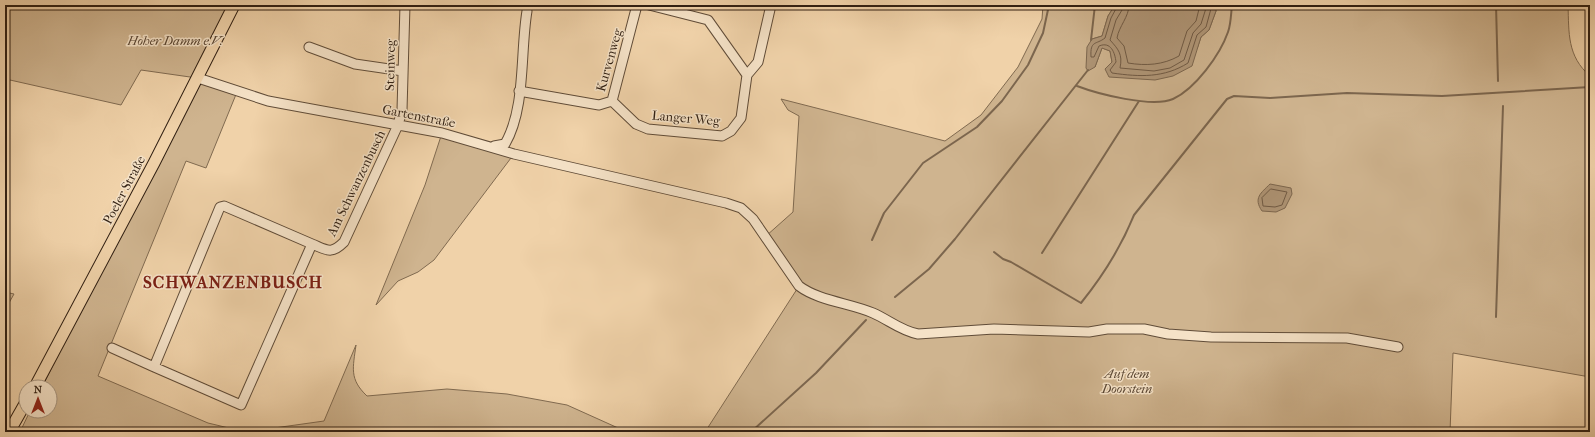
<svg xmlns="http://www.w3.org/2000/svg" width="1595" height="437" viewBox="0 0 1595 437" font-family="'IM FELL French Canon',serif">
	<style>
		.green { fill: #cfb48f; stroke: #806a50 }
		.water { fill: #af9576; stroke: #7c664e }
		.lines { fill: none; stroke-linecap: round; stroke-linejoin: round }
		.shore { stroke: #705a44; stroke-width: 1 }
		.stream { stroke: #7c664e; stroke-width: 2 }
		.minor-casing { stroke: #604c38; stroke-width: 11 }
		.major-casing { stroke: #301f12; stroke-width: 13 }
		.minor { stroke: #f5e2c7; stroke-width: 9 }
		.major { stroke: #f0d2a9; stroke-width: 11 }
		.labels { text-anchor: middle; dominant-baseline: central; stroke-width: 3; stroke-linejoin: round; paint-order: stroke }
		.park-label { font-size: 13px; font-style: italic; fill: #584431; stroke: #f5e2c7 }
		.street-label { font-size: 13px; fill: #301f12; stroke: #f5e2c7 }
		.district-label { font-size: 17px; font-weight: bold; letter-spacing: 1px; fill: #7a1f14; stroke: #f5e2c7 }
	</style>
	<rect width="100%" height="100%" fill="#f0d2a9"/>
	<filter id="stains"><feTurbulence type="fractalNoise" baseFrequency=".005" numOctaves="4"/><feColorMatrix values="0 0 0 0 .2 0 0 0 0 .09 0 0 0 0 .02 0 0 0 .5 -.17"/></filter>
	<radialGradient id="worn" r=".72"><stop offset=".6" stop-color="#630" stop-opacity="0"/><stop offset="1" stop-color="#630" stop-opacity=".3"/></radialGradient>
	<path class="green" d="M5,5H234L198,78L237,92L206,168L186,161L98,376L208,423L233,429L260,430L324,421L356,345C353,368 349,379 367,396L447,389L507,394L567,405L627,432H20L30,411H50V387H42L197,78L141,70L121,105L10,80L5,89Z
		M1043,5H1115L1108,16L1102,36L1092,39L1095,67L1102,48L1110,51L1112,62L1197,49L1201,37L1209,30L1216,11L1215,5H1568C1569,33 1567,56 1590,76V377L1453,353L1450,432H705L799,286L766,236L793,212L799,116L788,110L781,99L945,141L981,115L1018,67L1042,19Z
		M442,133L514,154L434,260L418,272L398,281L376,305L425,185Z
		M5,292L14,294L5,310Z"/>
	<path class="water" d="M1115,5H1215L1216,11L1209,30L1201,37L1192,66L1173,76L1155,80L1109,77L1105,69L1112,62L1110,51L1102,48L1095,67L1088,71L1086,68L1087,47L1092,39L1102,36L1108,16Z
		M1270,184L1291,188L1292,194L1285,208L1276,212L1262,211C1253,198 1261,193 1270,184Z"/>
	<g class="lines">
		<path class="shore" d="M1118,5L1111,18L1105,38C1096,45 1090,40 1091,57H1094L1099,46C1111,41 1115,53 1116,62L1110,70L1112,73C1140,77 1164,78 1188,63L1197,35L1206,27L1212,5
			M1123,5L1122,10L1116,20L1110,40C1118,49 1123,54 1120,68L1154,71L1170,68L1184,60L1193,33L1201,24L1207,5
			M1129,5C1129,17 1119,26 1117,38L1124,46L1128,63C1146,66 1163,65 1179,56L1187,31L1196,21L1200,5
			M1271,189L1287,192L1282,205L1275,207L1263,206L1262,198Z"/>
		<path class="stream" d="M1496,5L1498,81
			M1091,40L1095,5
			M1077,86C1098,94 1152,108 1173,99C1195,89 1220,55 1228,32C1231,24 1231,13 1232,5
			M872,240L884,213L923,163L977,127L1002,101L1028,65L1043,33L1049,5
			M994,252L1003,259L1011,262L1081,303C1102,277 1121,247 1134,215L1227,99L1234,96L1270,98L1347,93L1442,96L1590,87
			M1042,253L1139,101
			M895,297L929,269L955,239L1088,70
			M1496,317L1503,106
			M751,432L816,373L866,320"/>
		<defs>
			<path id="minor" d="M649,5L708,20L747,75
				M309,47L355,64L403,71
				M198,78L268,101L442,133L514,154L726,203L741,208L753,219L799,286C819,301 850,303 873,313C889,320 901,331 918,334L994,329L1089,332L1107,329H1144L1168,334L1211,337L1347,338L1398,347
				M519,91L599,105L612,101L637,5
				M612,101L636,124L648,129L722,136L731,131L741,118L747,75L758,62L771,5
				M494,146L505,144C526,108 520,53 527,11
				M224,206L312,244L241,405L154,367L220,207Z
				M312,244C327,250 331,255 344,242L398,125L402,110L405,5
				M112,348L154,367"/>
			<path id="major" d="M35,387L154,163L234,5
				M9,432L26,402"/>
		</defs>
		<use href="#minor" class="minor-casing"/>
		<use href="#major" class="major-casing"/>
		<use href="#minor" class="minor"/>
		<use href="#major" class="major"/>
	</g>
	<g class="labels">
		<g class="park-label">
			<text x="175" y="40">Hoher Damm e.V.</text>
			<text x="1127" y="373">Auf dem<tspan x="1127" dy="15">Doorstein</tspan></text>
		</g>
		<g class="street-label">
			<text transform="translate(609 60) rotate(-74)">Kurvenweg</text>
			<text transform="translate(390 65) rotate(-89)">Steinweg</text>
			<text transform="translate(419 116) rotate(11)">Gartenstraße</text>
			<text transform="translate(686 118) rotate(5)">Langer Weg</text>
			<text transform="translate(356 183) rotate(-64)">Am Schwanzenbusch</text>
			<text transform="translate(124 190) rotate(-62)">Poeler Straße</text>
		</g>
		<g class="district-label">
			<text x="233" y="282">SCHWANZENBUSCH</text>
		</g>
	</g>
	<rect width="1595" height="437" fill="none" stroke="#f0d2a9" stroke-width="20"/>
	<rect x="6" y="6" width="1583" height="425" fill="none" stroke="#301f12" stroke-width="2"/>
	<rect x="10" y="10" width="1575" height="417" fill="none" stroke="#301f12"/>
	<g transform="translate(38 399)"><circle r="19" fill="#f5e2c7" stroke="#a6947f"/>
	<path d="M0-3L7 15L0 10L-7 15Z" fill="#8f2418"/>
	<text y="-6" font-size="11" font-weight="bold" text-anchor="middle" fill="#301f12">N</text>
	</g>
	<rect width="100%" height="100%" filter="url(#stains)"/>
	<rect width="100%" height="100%" fill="url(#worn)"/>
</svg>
